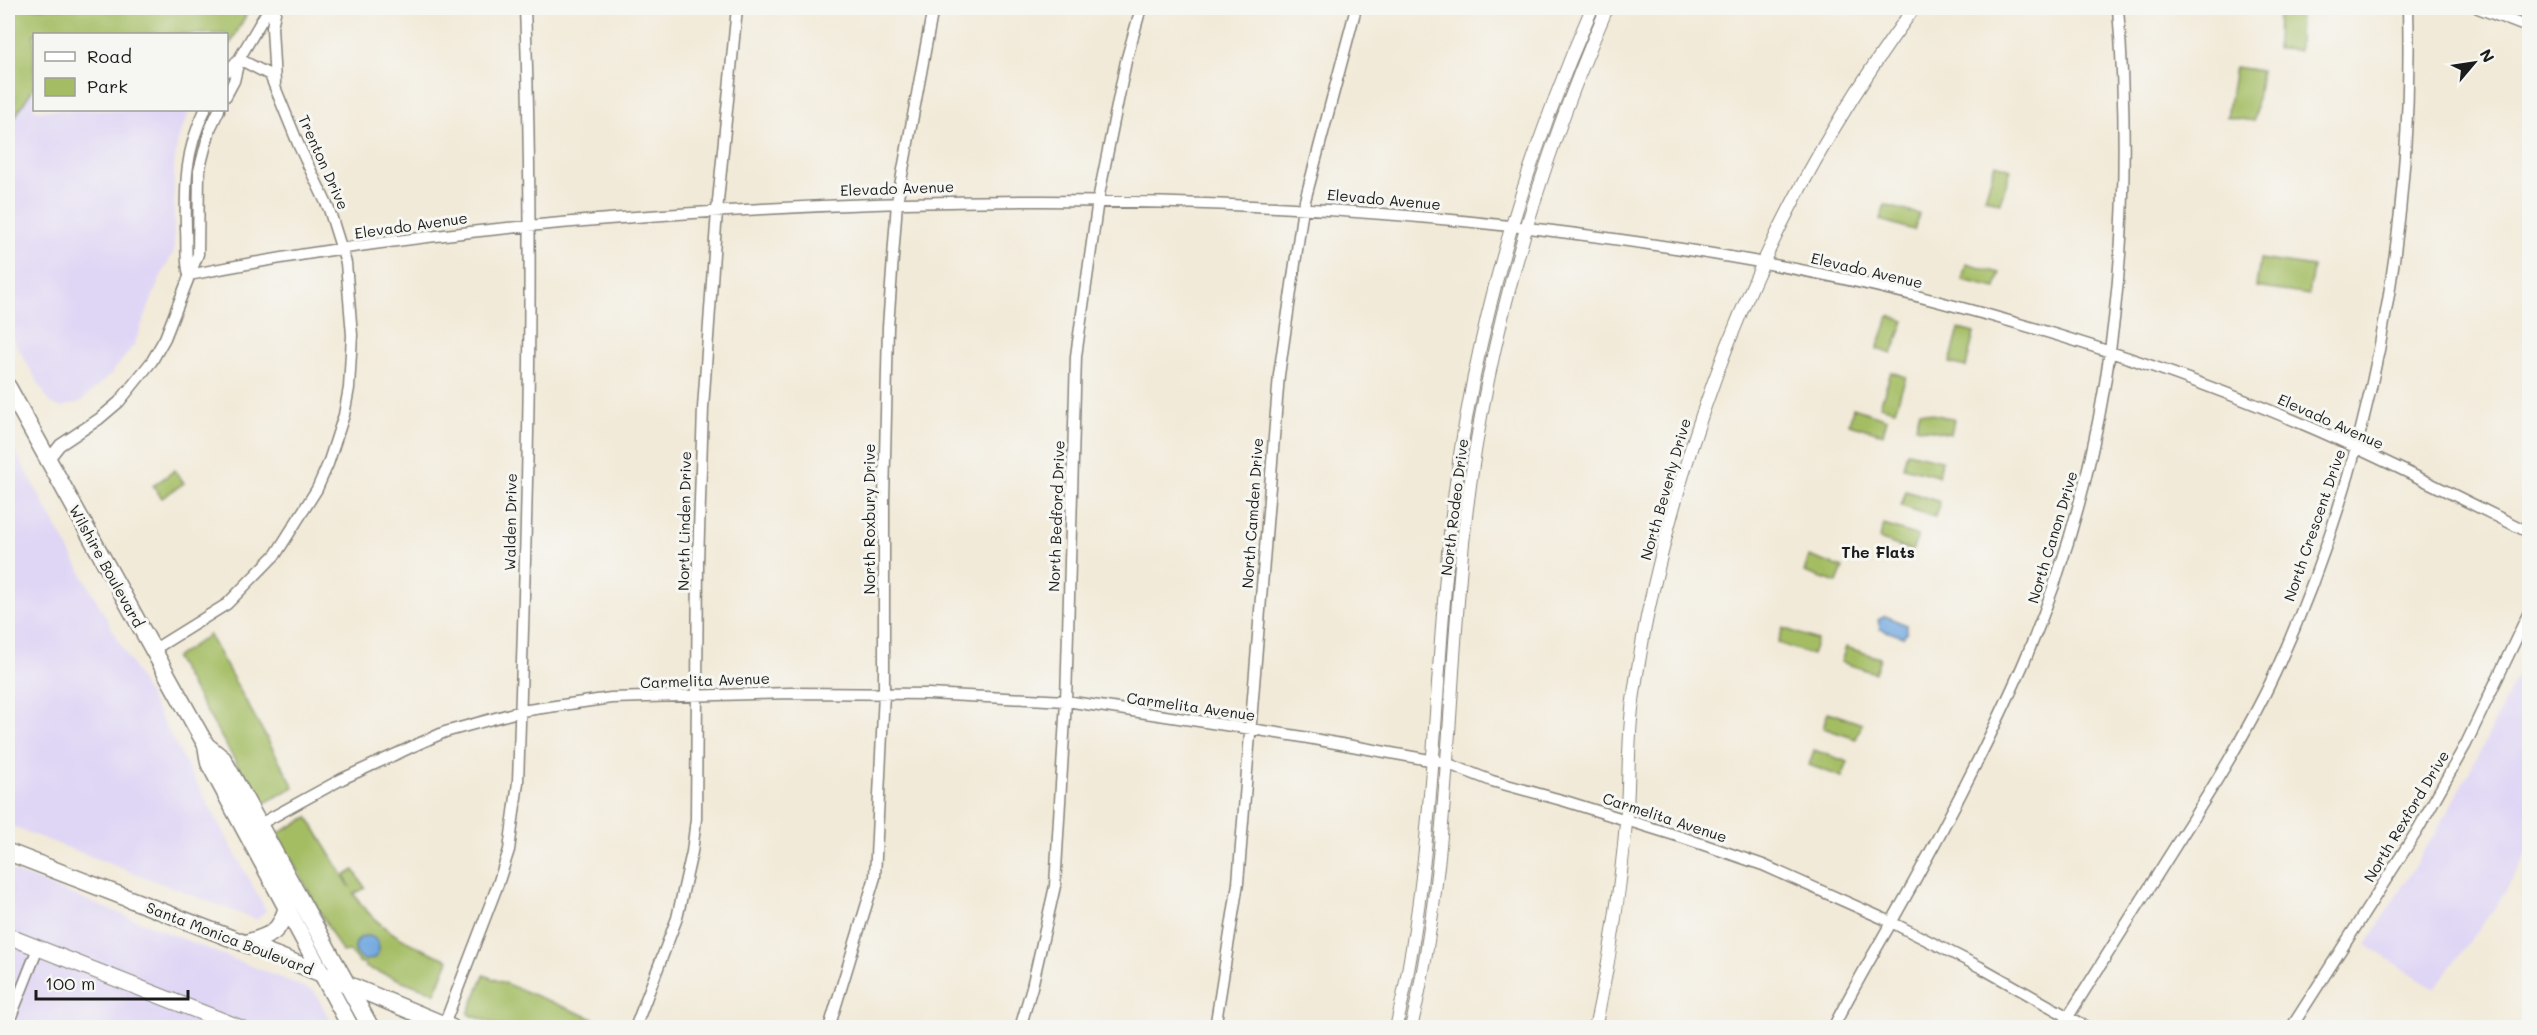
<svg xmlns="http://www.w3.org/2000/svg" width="2537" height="1035" viewBox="0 0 2537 1035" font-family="Mali,sans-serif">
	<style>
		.built { fill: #dfd5f5 }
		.green { fill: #a4bd64; stroke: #606c40; stroke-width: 1.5 }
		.water { fill: #72a8e0; stroke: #47627e; stroke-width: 1.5 }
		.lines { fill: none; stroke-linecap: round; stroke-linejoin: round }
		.minor-casing { stroke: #87837a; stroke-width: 13 }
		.tertiary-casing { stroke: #87837a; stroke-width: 14 }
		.secondary-casing { stroke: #87837a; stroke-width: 17 }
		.primary-casing { stroke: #87837a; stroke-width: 19 }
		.minor { stroke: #fff; stroke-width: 10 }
		.tertiary { stroke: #fff; stroke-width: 12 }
		.secondary { stroke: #fff; stroke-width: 15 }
		.primary { stroke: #fff; stroke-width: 16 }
		.labels { text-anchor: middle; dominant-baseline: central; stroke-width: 6; stroke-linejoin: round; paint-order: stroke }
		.street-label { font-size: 15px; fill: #1c1c1c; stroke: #f6f6f2 }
		.neighbourhood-label { font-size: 16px; font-weight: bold; fill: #1c1c1c; stroke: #f6f6f2 }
	</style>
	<rect width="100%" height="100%" fill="#f6f6f2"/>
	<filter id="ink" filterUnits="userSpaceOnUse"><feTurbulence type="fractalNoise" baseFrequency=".0167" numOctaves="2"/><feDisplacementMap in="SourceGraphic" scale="12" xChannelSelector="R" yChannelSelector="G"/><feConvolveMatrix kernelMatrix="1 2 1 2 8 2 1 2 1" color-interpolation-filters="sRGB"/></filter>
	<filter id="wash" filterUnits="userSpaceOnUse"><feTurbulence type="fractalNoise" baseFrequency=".008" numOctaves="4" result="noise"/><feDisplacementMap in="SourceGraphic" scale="24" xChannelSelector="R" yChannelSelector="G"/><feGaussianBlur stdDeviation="1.35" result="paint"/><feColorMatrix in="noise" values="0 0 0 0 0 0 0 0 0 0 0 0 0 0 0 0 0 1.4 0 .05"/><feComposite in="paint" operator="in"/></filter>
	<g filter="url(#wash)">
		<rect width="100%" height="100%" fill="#f2ead8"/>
		<path class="built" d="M34,87V110H190L178,140L174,165V251L160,278L134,345L111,374L80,402L60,407L50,403L8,331V128Z
			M8,438L266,910L257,920L8,825Z
			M2529,651V851L2499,902L2434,989L2366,945L2440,825L2482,748Z
			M8,869L314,991L334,1027H8Z"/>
		<path class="green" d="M8,8H250L227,50L226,34H75L71,32L69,34H34V87L8,128Z
			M2278,8H2300L2299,50L2277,49Z
			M2235,67L2261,71L2254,121L2227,117Z
			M1995,164L2011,169L2000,203L1985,198Z
			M1884,205L1919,214L1914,230L1880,220Z
			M2260,259L2313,267L2309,295L2256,287Z
			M1966,264L2000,273L1996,288L1962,280Z
			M1889,316L1904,321L1892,354L1877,349Z
			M1959,329L1974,333L1966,367L1950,363Z
			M1891,372L1906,377L1895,410L1880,406Z
			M1853,408L1887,419L1883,434L1849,424Z
			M1920,411L1954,419L1951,434L1916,427Z
			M1907,452L1942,460L1938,476L1903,467Z
			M175,470L184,483L162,498L153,486Z
			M1906,491L1940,502L1935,517L1901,506Z
			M1884,525L1918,536L1912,551L1879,539Z
			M1809,556L1843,568L1837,583L1804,572Z
			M1783,628L1817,640L1812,655L1778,643Z
			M209,635L294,787L261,805L175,658Z
			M1846,647L1880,658L1875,673L1841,662Z
			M1828,712L1862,724L1856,739L1823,728Z
			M1814,750L1848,762L1842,777L1809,765Z
			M308,817L350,887L345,875L354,870L365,888L354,894C376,930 411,945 449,960L435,993L365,967V964L359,962L349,951L342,952L277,834Z
			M484,975L614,1027H502L468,1014Z"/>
		<path class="water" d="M1885,616L1907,625V632L1903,637L1880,629L1878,620Z
			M355 948a12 12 0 1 1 24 0a12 12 0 1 1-24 0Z"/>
	</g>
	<g filter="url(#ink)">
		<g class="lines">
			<defs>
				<path id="minor" d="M2478,8L2530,28
					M226,72L239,59L269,8
					M275,83L272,27L276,8
					M226,96L234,81L239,60
					M189,275C378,237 571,219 763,209C1024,194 1285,199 1545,230C1676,246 1808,267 1936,301C2064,334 2191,376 2312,428C2386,460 2458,497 2530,533
					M189,275C185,259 187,245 186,229C185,184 185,151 205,110
					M48,460L60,445L99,419L119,402L152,361L165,338L198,254L199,171L210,129L219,110
					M153,650L227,604L276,554L317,489L328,464L344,415L349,388L352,335L346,263L329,209L299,146L270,75L239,59
					M260,824L342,779L418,744L445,732L521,711L611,698L790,693L928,694L1066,701L1297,736L1446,763L1492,781L1565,801L1684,838L1763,865L1891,922L1980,967L2088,1028
					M8,1024L38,948
					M444,1025L498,884L509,850L518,782C527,524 535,265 525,8
					M635,1028L677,918L692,852L696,819L698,562L703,408L717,211L737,8
					M829,1028L875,877L884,693V500L888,327L897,202L933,8
					M1020,1028L1032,987L1055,886L1066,701L1076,356L1098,200L1126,61L1141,8
					M1215,1028L1238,883L1279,375L1303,208L1356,8
					M1833,1028C1851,992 1871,958 1891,923C1938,840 1983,754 2022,667C2113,459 2136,232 2118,8
					M2061,1028C2099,967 2138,906 2176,845C2212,789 2247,733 2275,673C2370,465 2414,236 2408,8
					M2291,1028L2417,831L2466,744L2530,610"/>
				<path id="tertiary" d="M1396,1028C1434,869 1433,704 1449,543C1467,358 1518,177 1592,8
					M1411,1028C1449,869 1447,704 1463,543C1482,358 1533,178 1607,8
					M1595,1028C1610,960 1620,892 1626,823C1629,788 1628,754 1631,719C1633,694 1638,669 1642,644C1648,606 1658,569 1667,532C1716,343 1798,165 1914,8"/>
				<path id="secondary" d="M8,936L241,1028"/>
				<path id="primary" d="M8,387L197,729L206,745L209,763L351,1028
					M206,745L223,759L371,1028
					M8,852L298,964L452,1028
					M246,943C271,935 279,934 287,907"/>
			</defs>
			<use href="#minor" class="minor-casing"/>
			<use href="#tertiary" class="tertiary-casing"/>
			<use href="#secondary" class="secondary-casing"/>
			<use href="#primary" class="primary-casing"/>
			<use href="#minor" class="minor"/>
			<use href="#tertiary" class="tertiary"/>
			<use href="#secondary" class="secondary"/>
			<use href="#primary" class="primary"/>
		</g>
	</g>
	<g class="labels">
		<g class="street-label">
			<text transform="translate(324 162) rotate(66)">Trenton Drive</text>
			<text transform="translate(897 188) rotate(-2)">Elevado Avenue</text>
			<text transform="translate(1384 199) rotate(5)">Elevado Avenue</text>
			<text transform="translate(411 225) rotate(-8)">Elevado Avenue</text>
			<text transform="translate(1867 270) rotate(13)">Elevado Avenue</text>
			<text transform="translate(2331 421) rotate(24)">Elevado Avenue</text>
			<text transform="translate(1665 489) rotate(-74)">North Beverly Drive</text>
			<text transform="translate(1454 507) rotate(-83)">North Rodeo Drive</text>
			<text transform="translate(1252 513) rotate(-86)">North Camden Drive</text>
			<text transform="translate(1056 516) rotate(-88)">North Bedford Drive</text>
			<text transform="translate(869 519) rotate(-90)">North Roxbury Drive</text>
			<text transform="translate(684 521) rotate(-89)">North Linden Drive</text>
			<text transform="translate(510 522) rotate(-89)">Walden Drive</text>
			<text transform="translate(2314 525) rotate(-71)">North Crescent Drive</text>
			<text transform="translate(2052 537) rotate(-73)">North Canon Drive</text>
			<text transform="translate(107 566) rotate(61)">Wilshire Boulevard</text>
			<text transform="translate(705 680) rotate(-2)">Carmelita Avenue</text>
			<text transform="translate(1191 706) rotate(8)">Carmelita Avenue</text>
			<text transform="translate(2406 816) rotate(-59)">North Rexford Drive</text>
			<text transform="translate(1665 817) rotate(18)">Carmelita Avenue</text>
			<text transform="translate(230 938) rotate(21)">Santa Monica Boulevard</text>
		</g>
		<g class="neighbourhood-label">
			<text x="1878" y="551">The Flats</text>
		</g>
	</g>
	<rect width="2537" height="1035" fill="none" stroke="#f6f6f2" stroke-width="30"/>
	<rect x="33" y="33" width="195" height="78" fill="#f6f6f2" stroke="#9f9f9c" stroke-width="1.5"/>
	<rect x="45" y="52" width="30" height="9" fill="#ffffff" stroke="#9f9f9c" stroke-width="1.5"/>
	<text x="87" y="63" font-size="18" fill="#1c1c1c">Road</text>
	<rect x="45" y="78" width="30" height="18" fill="#a4bd64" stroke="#9f9f9c" stroke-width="1.5"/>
	<text x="87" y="93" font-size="18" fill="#1c1c1c">Park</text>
	<g transform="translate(2474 63) rotate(61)" stroke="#f6f6f2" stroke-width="4.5" paint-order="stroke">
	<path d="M0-4.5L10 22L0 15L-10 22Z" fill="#1c1c1c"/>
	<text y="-9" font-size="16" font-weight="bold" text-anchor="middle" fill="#1c1c1c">N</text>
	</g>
	<path d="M36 990v9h152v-9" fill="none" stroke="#1c1c1c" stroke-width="3"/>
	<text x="45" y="990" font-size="18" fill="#1c1c1c" stroke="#f6f6f2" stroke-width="4.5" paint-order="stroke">100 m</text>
</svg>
